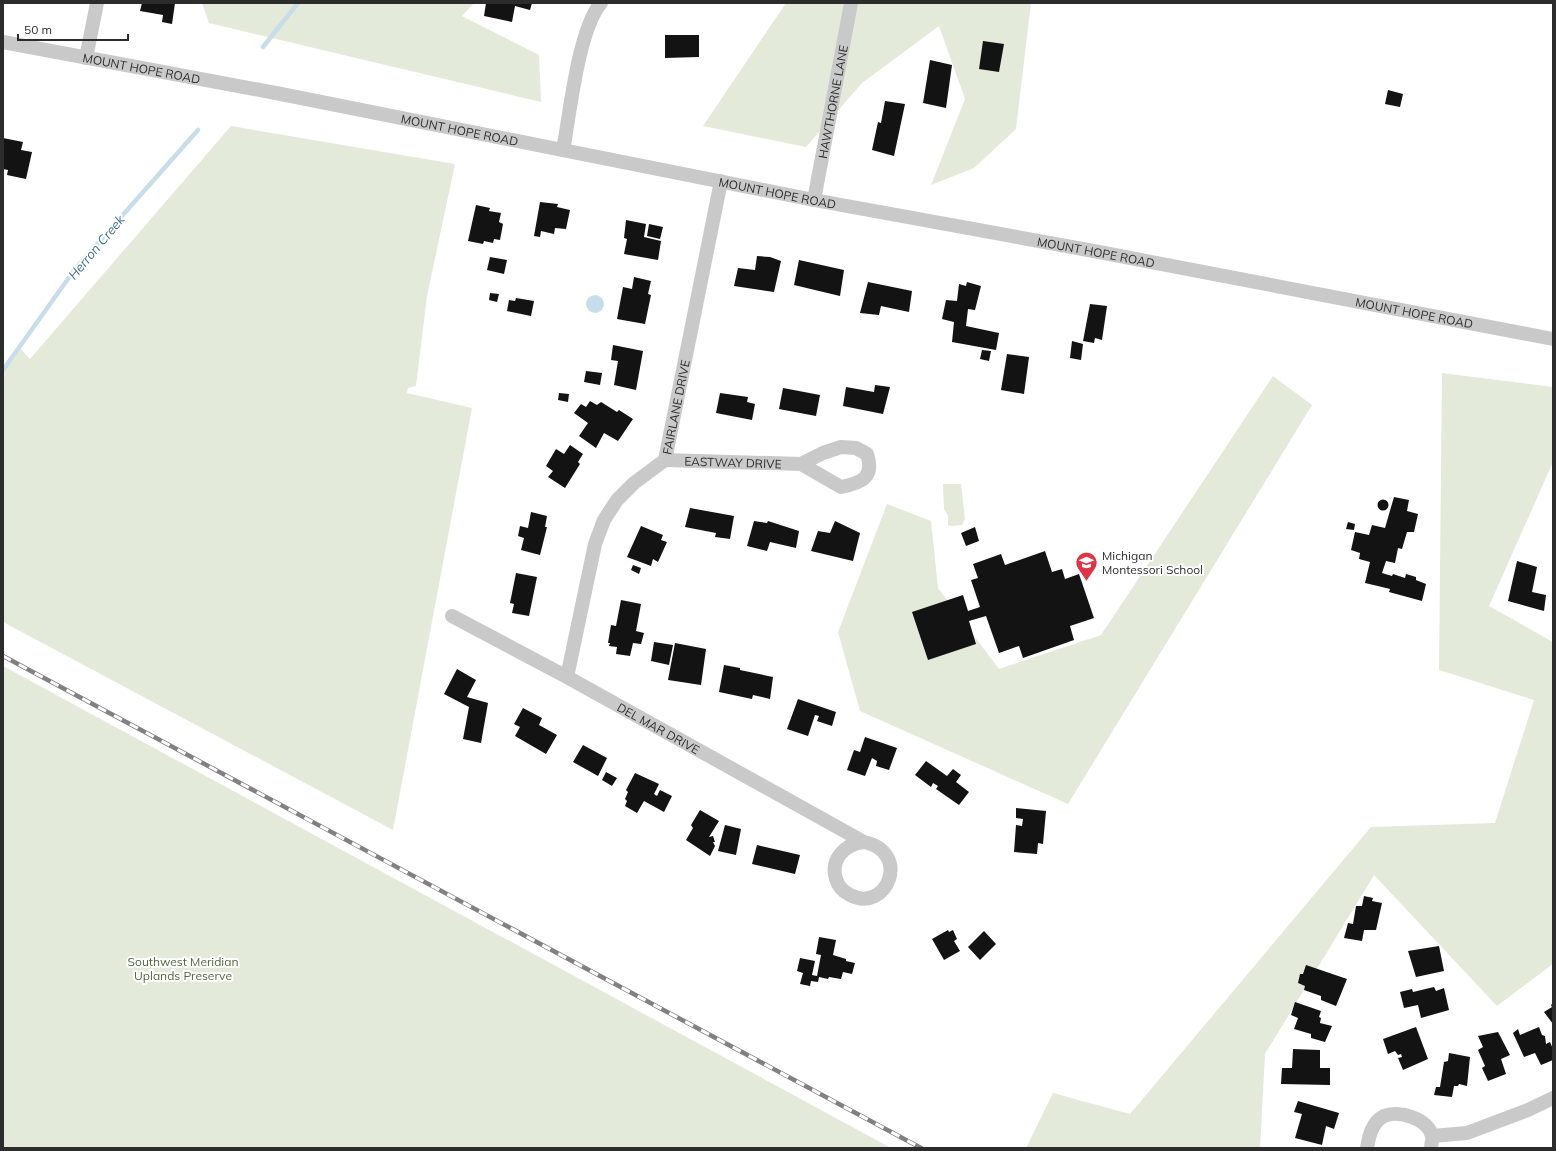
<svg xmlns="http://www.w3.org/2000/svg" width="1556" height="1151" viewBox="0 0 1556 1151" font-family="Mulish,sans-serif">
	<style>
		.green { fill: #e3eada }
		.water { fill: #c7dde9 }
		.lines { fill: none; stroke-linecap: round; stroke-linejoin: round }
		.stream { stroke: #c7dde9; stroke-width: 4.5 }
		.building { fill: #131313 }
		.minor { stroke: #c9c9c9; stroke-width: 14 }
		.rail-casing { stroke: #818181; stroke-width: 4.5 }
		.rail { stroke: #fff; stroke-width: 3; stroke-dasharray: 9; stroke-linecap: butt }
		.labels { text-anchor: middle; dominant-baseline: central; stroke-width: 4; stroke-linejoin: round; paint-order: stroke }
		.street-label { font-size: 12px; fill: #2c2c2c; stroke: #fff }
		.poi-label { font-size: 12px; fill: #2c2c2c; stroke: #fff; text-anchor: start }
		.park-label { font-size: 12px; fill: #51663c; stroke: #fff }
		.water-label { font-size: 13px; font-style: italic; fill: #3e6f8a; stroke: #fff }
	</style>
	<rect width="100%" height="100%" fill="#fff"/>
	<path class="green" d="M202,3H474L462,16L539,55L541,102L209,23Z
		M786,3H1031L1016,129L974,168L931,185L965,99L939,26L862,83L806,147L703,126Z
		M231,126L455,164L427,296L416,386L408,388L407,393L472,408L393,830L3,622V369L19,347L30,359Z
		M1442,373L1553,387V462L1489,606L1553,642V964L1497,1006L1374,875L1265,1054L1260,1148H1026L1053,1093L1130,1114L1371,827L1495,823L1534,700L1439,670Z
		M1273,376L1312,405L1068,804L860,711L838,632L887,504L931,521L938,588L999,669L1101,635Z
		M943,484H961L965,519L962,525L952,526L948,525V515L944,509Z
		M3,666L891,1148H3Z"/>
	<path class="water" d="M586 304a9 9 0 1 1 18 0a9 9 0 1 1-18 0Z"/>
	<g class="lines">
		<path class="stream" d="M263,47L298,3
			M3,370L75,269L198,130"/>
	</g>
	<path class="building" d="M142,3H175L172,24L162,22L163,15L140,11Z
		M486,3H532L530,10L515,6L512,22L484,16Z
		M665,35H699V57L665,58Z
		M983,41L1004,44L999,72L979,69Z
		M930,60L952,65L946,108L923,103Z
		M1388,90L1403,94L1400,107L1385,104Z
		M885,101L905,104L894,156L872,150L878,122L881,123Z
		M3,138L23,142L21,150L32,152L26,179L7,175L8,170L3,169Z
		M540,202L558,204L557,207L570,210L566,229L555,228L554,234L541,231L540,237L534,236Z
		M476,205L490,208L489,211L501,213L499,222L503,224L500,240L494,239L493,243L484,241L483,244L468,241Z
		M626,220L646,224L644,237L661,241L658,260L624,254L627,239L624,238Z
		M649,224L663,227L660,239L647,236Z
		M757,256L770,257L781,261L774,292L734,286L738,268L755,270Z
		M490,257L507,260L504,274L487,270Z
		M799,260L844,270L840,296L794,285Z
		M634,277L651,281L648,294L651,295L645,324L617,319L623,287L632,289Z
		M868,282L912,291L909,312L881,306L879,315L860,313Z
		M967,282L981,286L975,310L968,309L966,326L999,333L996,350L952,342L954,322L942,319L946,300L957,301L959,284L966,286Z
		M490,293L499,294L497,302L489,300Z
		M516,298L534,301L531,316L507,311L509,300L515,301Z
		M1090,304L1107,306L1102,340L1095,338L1094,343L1083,341Z
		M1072,341L1083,344L1081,360L1070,358Z
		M613,345L643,351L636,390L614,385L618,361L611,360Z
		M982,350L991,351L989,361L980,359Z
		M1007,354L1029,357L1024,394L1001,390Z
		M586,371L602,373L600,385L584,382Z
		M875,385L890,387L883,414L843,406L846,387L874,392Z
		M783,388L820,395L816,416L779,409Z
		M559,393L569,394L568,402L558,400Z
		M720,393L748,397L747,402L755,404L752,420L716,413Z
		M590,401L597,405L601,402L617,412L619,410L633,419L618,441L604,433L596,448L579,436L588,423L574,413L581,404L586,407Z
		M570,445L583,454L578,462L580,464L565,488L548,477L553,471L546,466L556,449L564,454Z
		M1394,497L1409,500L1407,511L1418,514L1414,532H1407L1402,549L1398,548L1395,563L1386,561L1382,573L1392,576L1393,574L1405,578L1406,574L1416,577V580L1426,584L1422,601L1389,592L1390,589L1382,587L1365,583L1370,562L1359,559L1360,553L1351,550L1355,532L1369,535L1372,525L1385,528Z
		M1377.5 505a5.5 5.5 0 1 1 11 0a5.5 5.5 0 1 1-11 0Z
		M690,508L734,516L730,539L715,537L716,533L685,527Z
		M531,512L547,516L545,527H547L540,555L521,550L524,538L518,536L520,526L528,528Z
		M754,521L767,523L768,521L799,531L796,548L770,542L767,551L747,546Z
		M835,521L860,533L853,561L811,551L818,531L830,533Z
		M1348,522L1355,524L1354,530L1346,529Z
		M641,526L663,535L661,540L667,542L658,562L653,559L651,566L627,557Z
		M975,527L979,541L966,546L961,533Z
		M1045,551L1052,572L1062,569L1065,579L1079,574L1094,618L1070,626L1074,640L1023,658L1019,646L999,653L986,616L969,621L976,644L928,660L912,612L963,595L968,611L980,607L971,580L978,578L973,564L1001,554L1005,565Z
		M1517,561L1537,567L1532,592L1546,595L1544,611L1508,601Z
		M633,565L641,568L639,574L631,570Z
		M516,573L537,577L529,616L512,613L514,604L510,603Z
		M621,600L641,604L636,631L644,633L641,644L633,643L630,656L616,654L617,647L609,646L610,643H608L611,625L616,626Z
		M654,642L673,645L669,665L651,661Z
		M675,643L706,649L701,685L668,680Z
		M724,665L740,668V670L773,677L770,699L753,695L752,699L719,692Z
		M457,669L476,680L467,697L488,703L481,743L463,739L469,707L444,694Z
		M798,699L836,712L832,726L817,721L819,716L815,715L808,736L787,729Z
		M523,708L542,718L539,725L557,735L546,754L515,736L520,727L514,724Z
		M865,737L897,748L889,770L876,766L877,761L872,758L865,776L847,770L854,750L860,752Z
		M583,745L607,758L598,776L573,762Z
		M926,761L947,776L953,769L961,775L956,782L969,792L959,805L936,789L938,786L933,783L931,787L915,775Z
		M606,772L617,778L612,786L602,780Z
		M635,773L659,784L654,794L657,796L660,790L672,796L664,812L644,801L637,813L625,806L627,801L625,799L628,792L626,790Z
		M1016,808L1046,811L1043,844L1038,843L1037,854L1014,852L1016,825L1022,826L1023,819L1016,818Z
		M700,810L719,821L709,837L713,836L715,842H713L715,846L710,856L686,840L693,828L691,825Z
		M725,825L741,829L736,855L718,851Z
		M757,845L800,855L795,874L752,864Z
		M1364,896L1373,898L1372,901L1382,903L1376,930H1364L1362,941L1344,938L1348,923L1353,924L1356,906H1362Z
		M948,930L949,932L953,930L957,939L954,941L960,951L944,960L932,939Z
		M984,931L996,944L980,960L968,947Z
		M819,937L836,940L833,955L846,959V961L855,963L852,974L843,972L841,979L829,977L828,979L819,977L818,982L811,981L810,986L800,984L803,973L797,971L800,958L815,961L812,975L817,976L821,955L816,954Z
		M1439,946L1444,971L1416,977L1408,951Z
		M1306,965L1347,979L1336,1006L1321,1000V996L1304,990L1305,986L1298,983L1300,974H1303Z
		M1434,987L1436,991L1444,988L1449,1010L1421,1018L1418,1005L1404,1008L1400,992L1412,989L1413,992Z
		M1295,1002L1321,1011L1319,1017L1321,1018L1320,1023L1332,1026L1325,1042L1311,1038V1034L1294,1029L1298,1018L1291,1015Z
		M1553,1003V1024L1544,1012L1552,1007L1551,1005Z
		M1416,1027L1428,1059L1403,1070L1398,1058L1402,1057L1401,1054L1398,1055L1395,1051L1388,1054L1383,1039Z
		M1539,1027L1542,1035L1545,1036L1546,1044L1550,1042L1553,1049V1060L1541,1065L1535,1053L1524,1057L1513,1033L1518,1029L1520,1035Z
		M1498,1032L1510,1055L1501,1059L1506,1074L1488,1081L1482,1068L1485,1066L1478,1050L1483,1047L1478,1036Z
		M1293,1049L1320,1050V1068H1330V1085L1281,1084L1282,1068H1292Z
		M1449,1053L1470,1057L1467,1086L1459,1084L1458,1086H1454L1452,1097L1434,1095L1436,1087H1440L1444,1062L1448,1061Z
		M1298,1101L1339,1113L1334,1129L1326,1126L1322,1145L1295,1138L1302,1114L1294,1112Z"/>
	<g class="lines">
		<g class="minor">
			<path id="s1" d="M3,42L281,94L814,200L1099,252L1553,339"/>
			<path d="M86,58L97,3"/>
			<path d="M563,150C570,114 578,30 601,3"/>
			<path id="s2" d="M814,200L851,3"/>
			<path id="s3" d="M665,460L801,464L823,453L841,447L856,448L867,454C875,478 861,483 841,487L801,464"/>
			<path id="s4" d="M452,616L567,677L864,842C912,852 887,914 850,895C844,892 838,886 836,879C830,859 845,844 864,842"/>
			<path id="s5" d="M567,677L595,544L604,520L617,500L634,483L665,460L721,181"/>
			<path d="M1432,1136L1467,1133L1528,1110L1553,1098"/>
			<path d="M1367,1148C1369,1136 1372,1122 1384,1116C1398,1110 1428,1118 1432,1136C1433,1139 1431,1145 1431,1148"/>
		</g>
		<defs>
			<path id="rail" d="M3,656L921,1148"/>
		</defs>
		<use href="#rail" class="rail-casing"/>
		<use href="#rail" class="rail"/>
	</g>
	<defs>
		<symbol id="school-pin" viewBox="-11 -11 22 30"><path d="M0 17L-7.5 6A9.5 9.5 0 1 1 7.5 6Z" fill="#dd3446" stroke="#fff"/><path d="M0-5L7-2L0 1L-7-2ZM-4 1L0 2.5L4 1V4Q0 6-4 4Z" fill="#fff"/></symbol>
	</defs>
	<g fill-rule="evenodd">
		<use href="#school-pin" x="1074" y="550" width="25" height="34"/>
	</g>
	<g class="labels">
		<g class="street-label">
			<text stroke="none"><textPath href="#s1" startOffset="141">MOUNT HOPE ROAD</textPath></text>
			<text stroke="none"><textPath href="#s2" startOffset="100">HAWTHORNE LANE</textPath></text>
			<text stroke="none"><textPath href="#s1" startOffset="465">MOUNT HOPE ROAD</textPath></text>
			<text stroke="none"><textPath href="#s1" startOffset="789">MOUNT HOPE ROAD</textPath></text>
			<text stroke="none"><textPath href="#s1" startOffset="1113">MOUNT HOPE ROAD</textPath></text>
			<text stroke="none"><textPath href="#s1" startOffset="1437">MOUNT HOPE ROAD</textPath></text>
			<text stroke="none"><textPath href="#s5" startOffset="302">FAIRLANE DRIVE</textPath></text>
			<text stroke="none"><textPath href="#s3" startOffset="68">EASTWAY DRIVE</textPath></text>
			<text stroke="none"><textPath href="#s4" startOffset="235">DEL MAR DRIVE</textPath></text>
		</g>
		<g class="poi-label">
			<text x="1102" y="555">Michigan<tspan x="1102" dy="14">Montessori School</tspan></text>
		</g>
		<g class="park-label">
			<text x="183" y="961">Southwest Meridian<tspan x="183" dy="14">Uplands Preserve</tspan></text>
		</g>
		<g class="water-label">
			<text transform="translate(96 247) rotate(-50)">Herron Creek</text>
		</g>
	</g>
	<rect width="1556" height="1151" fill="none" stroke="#2c2c2c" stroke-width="8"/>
	<path d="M18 34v6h110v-6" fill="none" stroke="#2c2c2c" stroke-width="2"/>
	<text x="24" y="34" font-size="12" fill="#2c2c2c" stroke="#ffffff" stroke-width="3" paint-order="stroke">50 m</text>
</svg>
